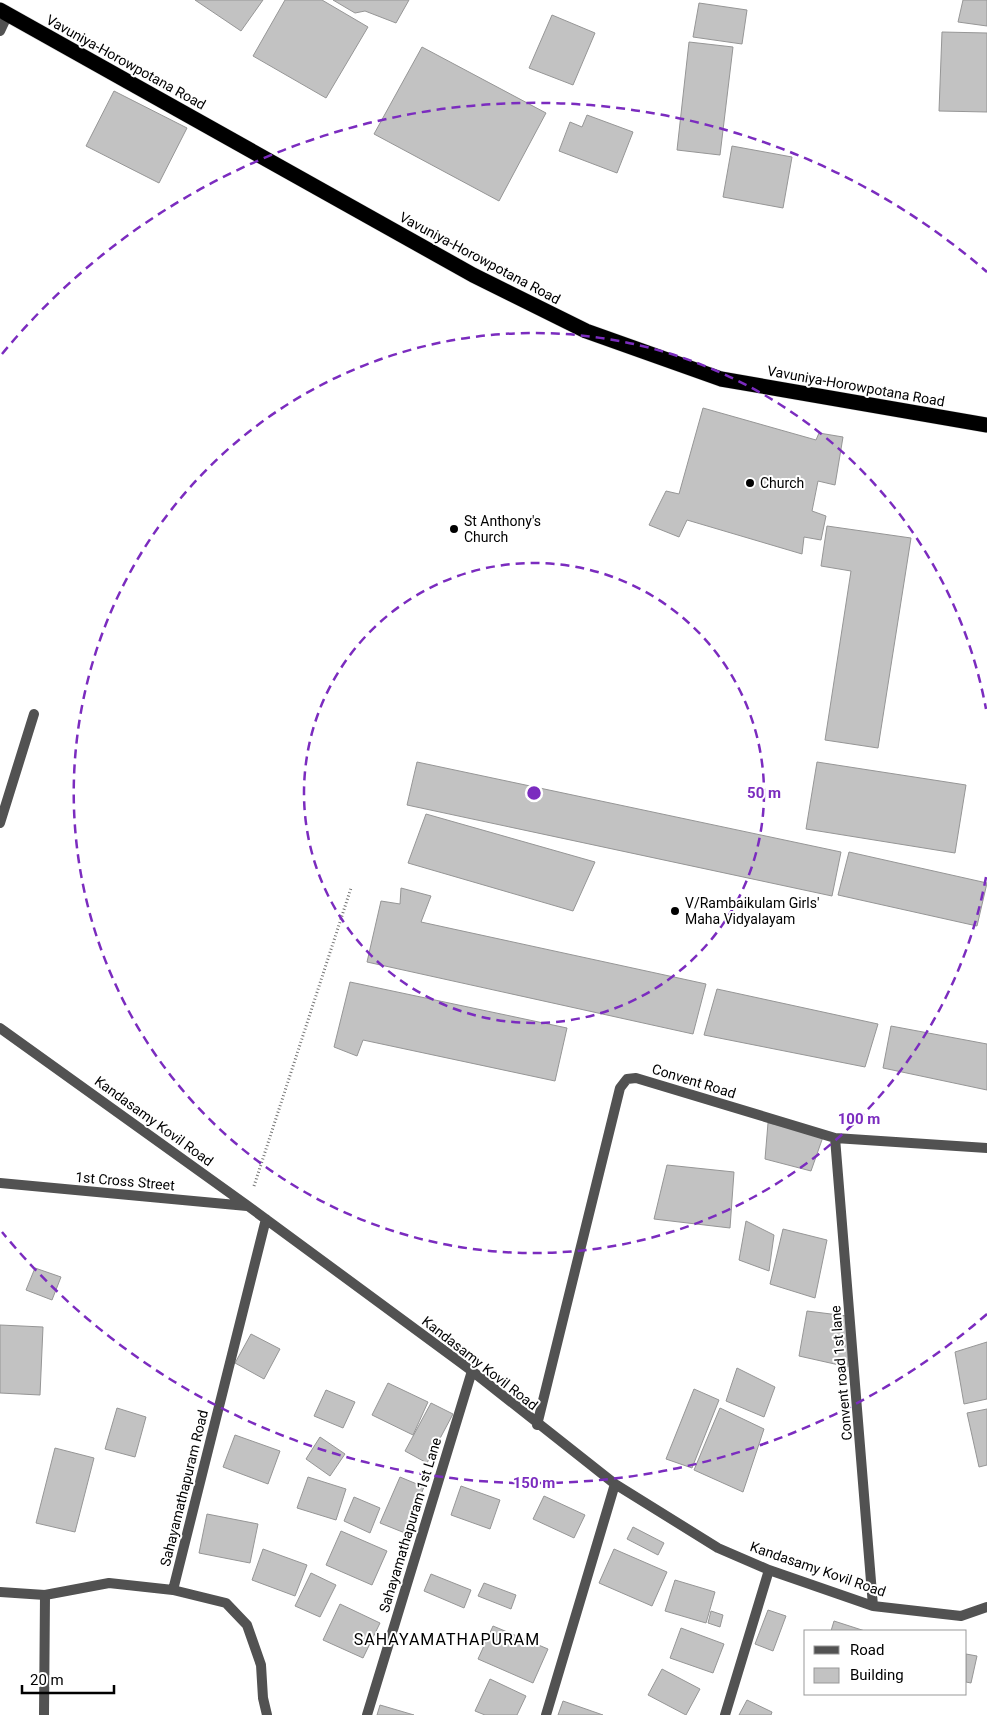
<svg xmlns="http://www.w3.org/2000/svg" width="987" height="1715" viewBox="0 0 987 1715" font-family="Roboto,sans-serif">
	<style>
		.building { fill: #c2c2c2; stroke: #969696 }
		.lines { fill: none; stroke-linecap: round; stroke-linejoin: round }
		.highway-casing { stroke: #dbdbdb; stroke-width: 16 }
		.path { stroke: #747474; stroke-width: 3; stroke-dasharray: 1 2.5; stroke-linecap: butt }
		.street { stroke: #525252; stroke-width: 10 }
		.highway { stroke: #000; stroke-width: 15 }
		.ring { fill: none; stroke: #7b2cbf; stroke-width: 2.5; stroke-dasharray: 9 6 }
		.poi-dot { fill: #000; stroke: #fff; stroke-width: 2 }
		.labels { text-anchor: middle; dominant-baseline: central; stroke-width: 4; stroke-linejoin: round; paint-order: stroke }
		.street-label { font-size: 14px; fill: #000; stroke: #fff }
		.poi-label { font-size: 14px; fill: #000; stroke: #fff; text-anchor: start }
		.quarter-label { font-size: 16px; letter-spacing: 1px; fill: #000; stroke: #fff }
		.centre { fill: #7b2cbf; stroke: #fff; stroke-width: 2.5 }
		.ring-label { font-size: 15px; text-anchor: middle; font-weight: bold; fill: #7b2cbf; stroke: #fff; stroke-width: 4; stroke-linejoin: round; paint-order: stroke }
	</style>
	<rect width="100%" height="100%" fill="#fff"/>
	<path class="building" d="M195,0H263L241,31Z
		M285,0H322L368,27L326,98L253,56Z
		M333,0H409L396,23L365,11L355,13Z
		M963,0H987V26L958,22Z
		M699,3L747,10L742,44L693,37Z
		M552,15L595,33L573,85L529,68Z
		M942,32L987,33V112L939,111Z
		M689,42L733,47L720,155L677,150Z
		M422,47L546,113L499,201L374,134Z
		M114,91L187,128L159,183L86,146Z
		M587,115L633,132L617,173L559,151L570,122L582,127Z
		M732,146L792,157L783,208L723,197Z
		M703,408L816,440L819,433L843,437L835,485L818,481L812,511L826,516L821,540L804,537L802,554L687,520L679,537L649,525L666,491L679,494Z
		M827,526L911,538L878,748L825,740L851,571L821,566Z
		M417,762L841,852L832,896L407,805Z
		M817,762L966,785L955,853L806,829Z
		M426,814L595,862L573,911L408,863Z
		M849,852L987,883L977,926L838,895Z
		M401,888L431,896L421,922L706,984L693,1034L367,962L381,901L400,904Z
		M350,982L567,1028L555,1081L363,1040L357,1056L334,1047Z
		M717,989L878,1024L865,1067L704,1035Z
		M891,1026L987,1044V1090L883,1068Z
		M768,1123L824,1134L811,1171L765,1159Z
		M667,1165L734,1172L730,1228L654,1219Z
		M746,1221L774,1235L769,1271L739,1260Z
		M783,1229L827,1240L815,1298L770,1284Z
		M35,1268L61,1277L52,1300L26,1290Z
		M807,1311L847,1316L848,1367L799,1356Z
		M0,1325L43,1327L40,1395L0,1393Z
		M251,1334L280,1349L264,1379L235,1363Z
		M987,1342V1399L964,1404L955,1352Z
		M737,1368L775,1387L764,1417L726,1401Z
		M388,1383L428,1402L413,1435L372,1415Z
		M694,1389L719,1400L692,1468L666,1459Z
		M326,1390L355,1402L343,1428L314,1416Z
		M431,1403L453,1414L427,1463L405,1451Z
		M117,1408L146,1417L135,1457L105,1449Z
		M720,1408L764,1429L743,1492L694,1470Z
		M987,1409V1465L979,1467L967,1413Z
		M235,1435L280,1451L268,1484L223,1467Z
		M320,1437L345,1454L330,1476L306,1459Z
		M55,1448L94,1458L75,1532L36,1523Z
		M308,1477L346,1489L336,1520L297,1508Z
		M400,1477L424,1487L405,1533L380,1523Z
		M461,1486L500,1500L490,1529L451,1515Z
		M544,1496L585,1515L574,1538L533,1519Z
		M354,1497L380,1508L370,1533L344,1521Z
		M207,1514L258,1524L250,1563L199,1553Z
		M633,1527L664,1543L658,1555L627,1539Z
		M341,1531L387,1551L372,1585L326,1565Z
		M263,1549L307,1565L295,1596L252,1580Z
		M614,1549L667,1572L652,1606L599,1583Z
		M311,1573L336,1585L320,1617L295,1606Z
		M431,1574L471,1590L464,1608L424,1591Z
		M675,1580L715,1592L706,1623L665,1611Z
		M484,1583L516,1595L511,1609L478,1596Z
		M340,1604L380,1623L363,1658L323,1640Z
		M768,1610L786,1616L773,1651L755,1644Z
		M711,1611L723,1615L720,1627L708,1623Z
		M834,1621L865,1631H831Z
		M493,1626L548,1649L533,1683L478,1659Z
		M681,1628L724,1644L713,1673L670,1658Z
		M966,1654L977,1656L971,1683L966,1682Z
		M662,1669L700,1689L686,1715L648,1695Z
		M490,1679L526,1696L517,1715H485L475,1711Z
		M747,1700L772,1712L771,1715H739Z
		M563,1701L603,1715H558Z
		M380,1705L414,1715H377Z"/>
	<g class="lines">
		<defs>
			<path id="highway" d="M0,10L473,275L586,331L721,379L987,425"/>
		</defs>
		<use href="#highway" class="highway-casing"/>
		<path class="path" d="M254,1186L351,888"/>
		<path class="street" d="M0,31L8,14
			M0,823L34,714
			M0,1028L248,1206L472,1371L615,1484L718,1548L769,1570L873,1606L961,1616L987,1607
			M835,1138L873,1606
			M0,1183L247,1206
			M266,1219L173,1590L226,1603L247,1625L261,1665L263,1698L267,1715
			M537,1425L620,1088L627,1079L636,1078L835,1138L987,1148
			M0,1592L45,1595L44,1715
			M45,1595L109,1583L173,1590
			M367,1715L472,1371
			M546,1715L615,1484
			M725,1715L769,1570"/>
		<use href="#highway" class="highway"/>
	</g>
	<g class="ring">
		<circle cx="534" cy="793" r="230"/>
		<path d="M986 877A460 460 0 1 1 986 709"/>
		<path d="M987 1314A690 690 0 0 1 2 1232M2 354A690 690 0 0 1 987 272"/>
	</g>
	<g class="poi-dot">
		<circle cx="750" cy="483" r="5"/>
		<circle cx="454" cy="529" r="5"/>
		<circle cx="675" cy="911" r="5"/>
	</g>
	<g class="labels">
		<g class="street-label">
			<text transform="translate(126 62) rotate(29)">Vavuniya-Horowpotana Road</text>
			<text transform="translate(480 258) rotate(28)">Vavuniya-Horowpotana Road</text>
			<text transform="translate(856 386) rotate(10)">Vavuniya-Horowpotana Road</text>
			<text transform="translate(694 1081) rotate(17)">Convent Road</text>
			<text transform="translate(154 1121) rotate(36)">Kandasamy Kovil Road</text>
			<text transform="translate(125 1181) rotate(5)">1st Cross Street</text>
			<text transform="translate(480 1363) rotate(38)">Kandasamy Kovil Road</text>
			<text transform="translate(841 1373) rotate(-95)">Convent road 1st lane</text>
			<text transform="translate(184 1488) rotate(-76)">Sahayamathapuram Road</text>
			<text transform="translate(410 1525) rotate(-73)">Sahayamathapuram 1st Lane</text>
			<text transform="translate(818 1569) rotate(19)">Kandasamy Kovil Road</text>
		</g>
		<g class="poi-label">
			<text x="760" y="483">Church</text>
			<text x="464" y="521">St Anthony's<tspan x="464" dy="16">Church</tspan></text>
			<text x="685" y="903">V/Rambaikulam Girls'<tspan x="685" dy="16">Maha Vidyalayam</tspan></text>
		</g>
		<g class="quarter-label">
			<text x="447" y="1639">SAHAYAMATHAPURAM</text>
		</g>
	</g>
	<circle cx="534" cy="793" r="8" class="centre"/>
	<g class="ring-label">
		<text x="764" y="798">50 m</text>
		<text x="859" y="1124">100 m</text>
		<text x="534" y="1488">150 m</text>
	</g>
	<rect x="804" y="1630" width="162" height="65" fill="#ffffff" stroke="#999999"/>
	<rect x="814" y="1646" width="25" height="8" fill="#525252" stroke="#999999"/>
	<text x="850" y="1655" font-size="15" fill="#000000">Road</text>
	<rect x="814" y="1668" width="25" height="15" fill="#c2c2c2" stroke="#999999"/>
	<text x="850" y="1680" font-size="15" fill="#000000">Building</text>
	<path d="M22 1685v8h92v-8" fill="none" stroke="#000000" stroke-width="2.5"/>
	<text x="30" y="1685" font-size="15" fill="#000000" stroke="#ffffff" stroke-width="4" paint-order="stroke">20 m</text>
</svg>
